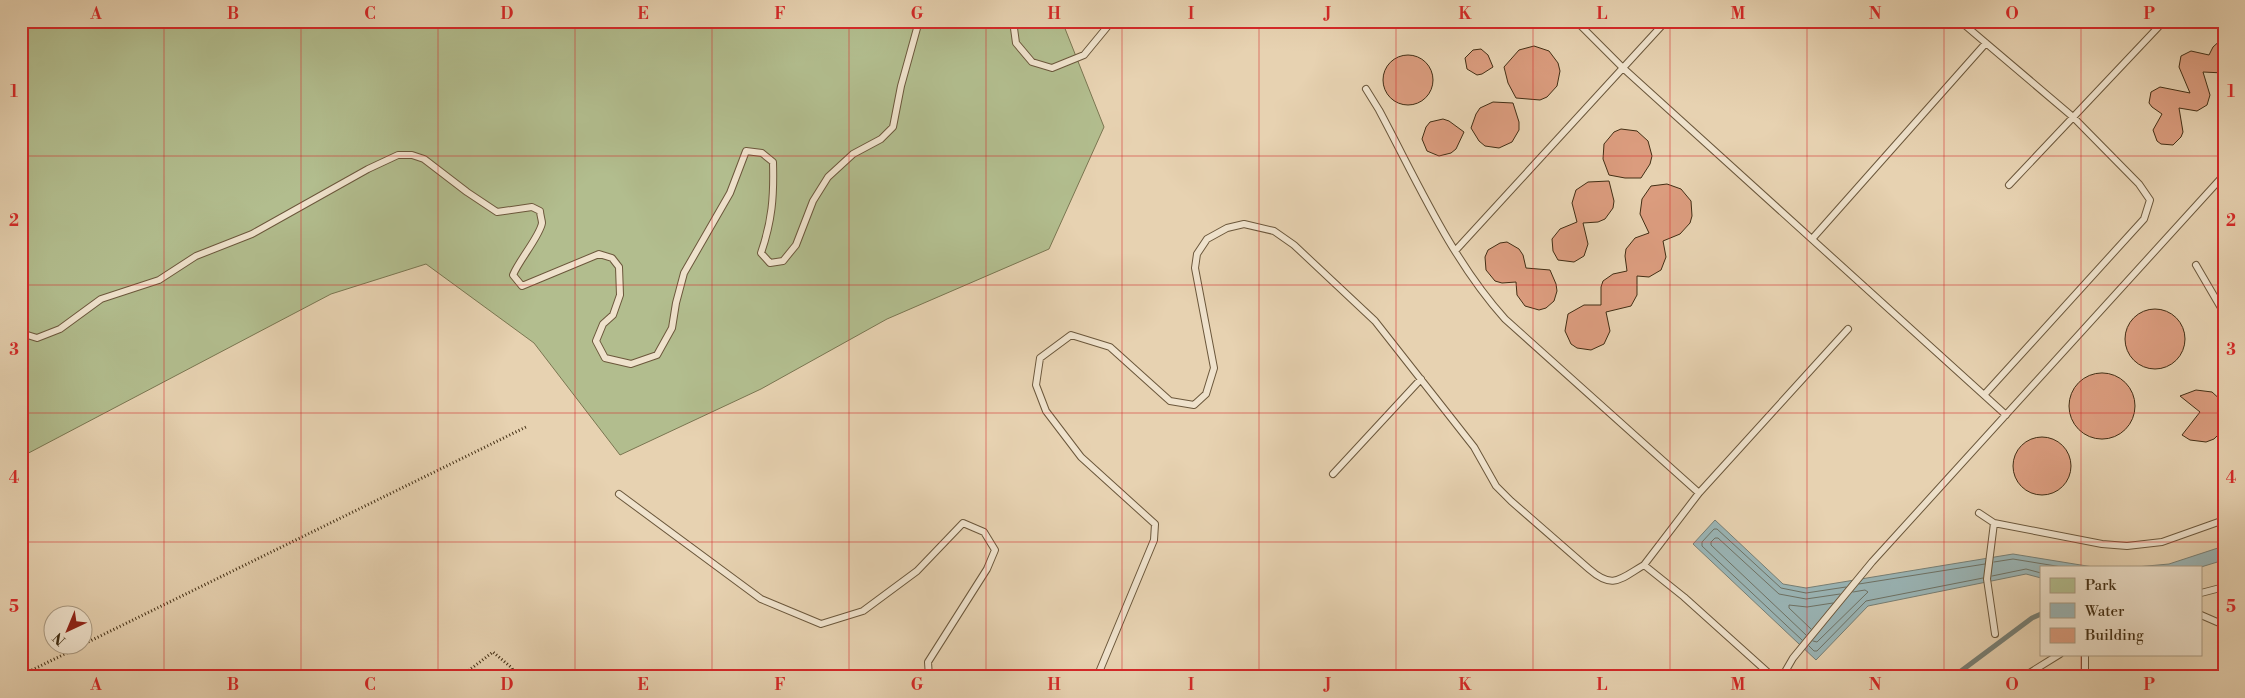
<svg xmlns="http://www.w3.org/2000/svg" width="2245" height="698" viewBox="0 0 2245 698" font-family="'Libre Bodoni',serif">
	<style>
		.green { fill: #b2bd8e; stroke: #7a7651 }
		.water { fill: #9ab5b6; stroke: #777f75 }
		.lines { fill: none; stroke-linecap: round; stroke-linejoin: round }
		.shore { stroke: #6e7265; stroke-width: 1 }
		.stream { stroke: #777f75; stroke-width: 5 }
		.building { fill: #db9c7e; stroke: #422e14 }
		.lane-casing { stroke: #6b573b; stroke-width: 8 }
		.path { stroke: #422e14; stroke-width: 3; stroke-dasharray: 1 2.5; stroke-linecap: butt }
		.lane { stroke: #efe2cc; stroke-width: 6 }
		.grid { fill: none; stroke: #d62828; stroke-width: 1; stroke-opacity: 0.55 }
		.neatline { fill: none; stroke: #d62828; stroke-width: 2 }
		.grid-label { font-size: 16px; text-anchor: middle; font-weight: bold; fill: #d62828 }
	</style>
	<rect width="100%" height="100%" fill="#e7d2b1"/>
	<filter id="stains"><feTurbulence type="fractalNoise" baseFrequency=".004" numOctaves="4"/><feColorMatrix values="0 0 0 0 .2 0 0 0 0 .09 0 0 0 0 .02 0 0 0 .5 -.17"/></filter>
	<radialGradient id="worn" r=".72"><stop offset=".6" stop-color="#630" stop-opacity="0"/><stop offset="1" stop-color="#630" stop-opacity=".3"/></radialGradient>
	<path class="green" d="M21,21H1062L1104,127L1049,249L887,319L761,389L620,455L534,343L426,264L331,294L21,457Z"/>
	<path class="water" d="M1715,520L1783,584L1806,588L2013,554L2093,567H2041V578L2026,574L1868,606L1816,660L1693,544Z
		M2224,546V560L2201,567H2136L2169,564Z"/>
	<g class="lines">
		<path class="shore" d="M1994,562L2013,559L2062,567
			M1992,576L2026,569L2041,573
			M1859,584L1985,564
			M1811,629L1789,608V605L1807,607L1833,603
			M1806,635L1711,545V542L1715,538H1718L1779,594L1806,599L1840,594
			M1802,640L1702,546V542L1714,529H1717L1781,588L1806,593L1846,587
			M1813,641L1817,642L1868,592L1865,590L1853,592
			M1809,646L1814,651H1817L1866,601L1983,578"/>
		<path class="stream" d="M1953,677L2032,618L2041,614"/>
	</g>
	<path class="building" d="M2224,37V73L2203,72L2210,95L2207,105L2197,111L2179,108L2183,132L2181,137L2173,145L2161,144L2157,141L2153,130L2162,114L2152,107L2149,103L2151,92L2160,87L2190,93L2179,67L2181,56L2191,51L2209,55L2213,47Z
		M1534,46L1549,51L1558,63L1560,71L1557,86L1547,97L1540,100L1516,98L1508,83L1504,67L1519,50Z
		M1481,49L1488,55L1493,67L1482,74L1477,75L1467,69L1465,58L1473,50Z
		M1383 80a25 25 0 1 1 50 0a25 25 0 1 1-50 0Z
		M1493,102L1513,103L1519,122V130L1512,142L1499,148L1485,146L1479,141L1471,128L1476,114L1480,108Z
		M1443,119L1449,121L1464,132L1456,149L1451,153L1439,156L1427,151L1422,139L1426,127L1430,122Z
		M1621,129L1637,131L1648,141L1652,156L1650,164L1641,178H1625L1609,175L1603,159L1604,144L1614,132Z
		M1609,181L1614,201L1613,208L1605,219L1598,222L1583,223L1588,244L1584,256L1574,262L1558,260L1553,251L1552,239L1560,229L1577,222L1572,203L1576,190L1588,182Z
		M1667,184L1681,189L1691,201L1692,216L1690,223L1680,234L1663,241L1666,257L1661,270L1649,277L1637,276V295L1631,306L1606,312L1610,331L1604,344L1591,350L1577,348L1571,344L1565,331L1568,314L1584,305H1601V287L1603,281L1613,274L1627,271L1625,256L1626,249L1635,238L1649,233L1640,214L1642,199L1651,186Z
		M1507,242L1519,249L1523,255L1526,268L1550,270L1556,284L1557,291L1554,301L1546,308L1539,310L1525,306L1517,295L1516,282L1502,283L1495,281L1486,270L1485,257L1488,250L1500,243Z
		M2125 339a30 30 0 1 1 60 0a30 30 0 1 1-60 0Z
		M2069 406a33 33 0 1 1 66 0a33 33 0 1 1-66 0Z
		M2196,390L2212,392L2224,403V429L2214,439L2206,442L2190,440L2182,435L2200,412L2180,396Z
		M2013 466a29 29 0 1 1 58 0a29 29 0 1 1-58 0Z"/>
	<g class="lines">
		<defs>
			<path id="lane" d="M1013,21L1016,43L1032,62L1052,68L1084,55L1112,21
				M1576,21L1623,68L2006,415
				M1960,21L2073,117L2139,184L2150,200L2144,219L1984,395
				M1366,89L1379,110C1417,181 1451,259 1505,319L1699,493
				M2009,185L2164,21
				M1812,239L1986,43
				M1455,251L1666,21
				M2196,265L2224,313
				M21,333L37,338L60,329L101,299L159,280L196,256L252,234L368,169L398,155H412L424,159L467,192L497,212L532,207L540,211C540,215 542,220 542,223C540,236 519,260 513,275L522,286L599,254L612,258L619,267L620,295L613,315L603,324L596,341L605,358L631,364L657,355L672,328L676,303L684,273L730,193L746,151L762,153L773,162C774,197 772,221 761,253L770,263L783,261L796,245L813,201L828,177L853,154L881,139L893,127L901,86L919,21
				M1333,474L1421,379
				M619,494L761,599L821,624L863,611L917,571L963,523L984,532L995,550L987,569L928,662L929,677
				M1979,513L1994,523L2102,544L2127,546L2162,542L2224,520
				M1994,523L1987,579L1995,634
				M1644,565L1699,493L1848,329
				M2201,593L2224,587
				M2201,615L2224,625
				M1097,677L1154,540L1155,524L1081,457L1046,411L1036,385L1040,358L1071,335L1110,347L1170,401L1194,405L1206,394L1214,368L1195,268L1197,254L1207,239L1227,228L1244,224L1274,231L1294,245L1375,321L1474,447L1496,486L1511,501L1589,569C1613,590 1620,579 1644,565L1684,597L1773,677
				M1782,677L1793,658L1872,562L2224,175
				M2023,677L2060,654
				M2085,677V654"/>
		</defs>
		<use href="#lane" class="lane-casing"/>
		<path class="path" d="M82,645L528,426
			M24,677L30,671L81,646
			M460,677L493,652L512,668L515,677"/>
		<use href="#lane" class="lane"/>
	</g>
	<path class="grid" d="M164,21V677M301,21V677M438,21V677M575,21V677M712,21V677M849,21V677M986,21V677M1122,21V677M1259,21V677M1396,21V677M1533,21V677M1670,21V677M1807,21V677M1944,21V677M2081,21V567M21,156H2224M21,285H2224M21,413H2224M21,542H2224M2081,654V677"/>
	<rect width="2245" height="698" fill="none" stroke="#e7d2b1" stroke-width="55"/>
	<rect x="2040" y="566" width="162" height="90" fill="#efe2cc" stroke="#aa9a82"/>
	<rect x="2050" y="578" width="25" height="15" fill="#b2bd8e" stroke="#aa9a82"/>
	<text x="2085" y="590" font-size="15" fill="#422e14">Park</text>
	<rect x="2050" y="603" width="25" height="15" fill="#9ab5b6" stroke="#aa9a82"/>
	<text x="2085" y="616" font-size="15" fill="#422e14">Water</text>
	<rect x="2050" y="628" width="25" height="15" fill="#db9c7e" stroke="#aa9a82"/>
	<text x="2085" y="640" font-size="15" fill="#422e14">Building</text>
	<g transform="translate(68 630) rotate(224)"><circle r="24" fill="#efe2cc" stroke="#aa9a82"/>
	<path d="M0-4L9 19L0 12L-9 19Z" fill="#8f2418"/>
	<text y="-8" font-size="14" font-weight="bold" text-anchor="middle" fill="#422e14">N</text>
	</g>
	<rect x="28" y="28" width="2190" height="642" class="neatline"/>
	<g class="grid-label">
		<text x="96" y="19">A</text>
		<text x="233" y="19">B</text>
		<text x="370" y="19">C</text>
		<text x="507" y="19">D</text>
		<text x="643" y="19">E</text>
		<text x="780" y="19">F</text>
		<text x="917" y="19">G</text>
		<text x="1054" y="19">H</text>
		<text x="1191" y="19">I</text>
		<text x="1328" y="19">J</text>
		<text x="1465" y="19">K</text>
		<text x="1602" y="19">L</text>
		<text x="1738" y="19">M</text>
		<text x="1875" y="19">N</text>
		<text x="2012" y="19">O</text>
		<text x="2149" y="19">P</text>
		<text x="14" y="97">1</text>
		<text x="2231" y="97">1</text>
		<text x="14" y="226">2</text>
		<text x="2231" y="226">2</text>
		<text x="14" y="355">3</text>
		<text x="2231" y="355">3</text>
		<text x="14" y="483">4</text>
		<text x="2231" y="483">4</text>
		<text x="14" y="612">5</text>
		<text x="2231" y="612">5</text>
		<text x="96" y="690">A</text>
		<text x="233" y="690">B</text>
		<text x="370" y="690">C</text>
		<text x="507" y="690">D</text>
		<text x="643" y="690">E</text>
		<text x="780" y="690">F</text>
		<text x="917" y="690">G</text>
		<text x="1054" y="690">H</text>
		<text x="1191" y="690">I</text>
		<text x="1328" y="690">J</text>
		<text x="1465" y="690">K</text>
		<text x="1602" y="690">L</text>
		<text x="1738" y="690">M</text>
		<text x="1875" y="690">N</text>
		<text x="2012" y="690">O</text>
		<text x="2149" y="690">P</text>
	</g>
	<rect width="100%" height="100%" filter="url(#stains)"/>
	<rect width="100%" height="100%" fill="url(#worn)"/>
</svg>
